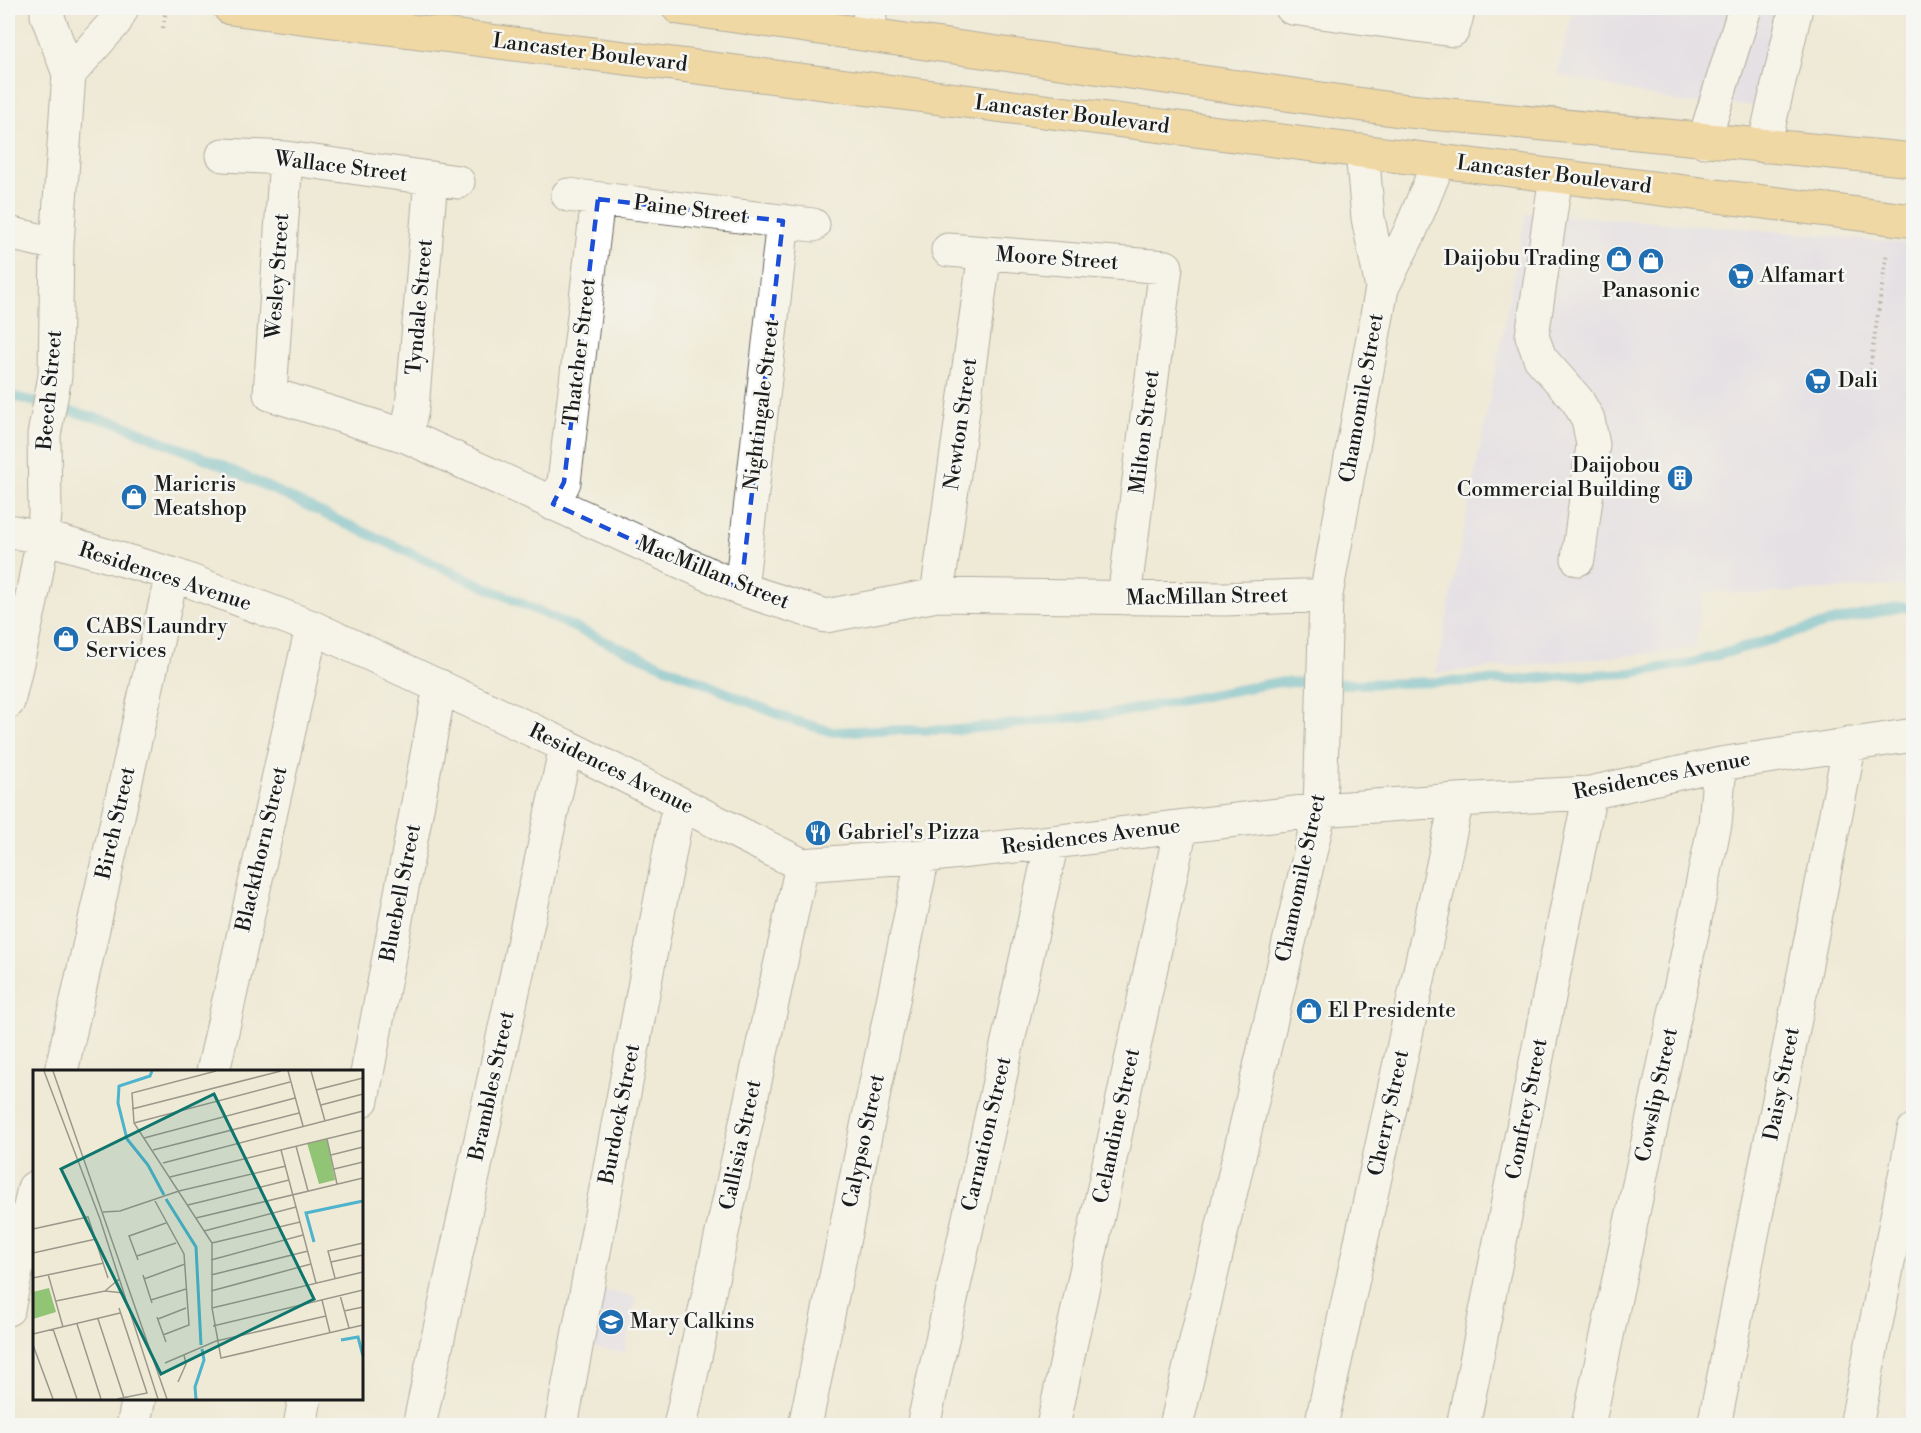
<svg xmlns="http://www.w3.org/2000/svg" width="1921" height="1433" viewBox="0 0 1921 1433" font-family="'Libre Bodoni',serif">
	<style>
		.built { fill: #dad6f7 }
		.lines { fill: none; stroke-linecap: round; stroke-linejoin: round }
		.stream { stroke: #4eb3cc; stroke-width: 10 }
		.minor-casing { stroke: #66645d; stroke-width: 35 }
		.major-casing { stroke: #66645d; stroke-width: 35 }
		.path { stroke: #66645d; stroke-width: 4; stroke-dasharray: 1.5 4.5; stroke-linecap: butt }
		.minor { stroke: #fff; stroke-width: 33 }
		.major { stroke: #f1c369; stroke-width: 33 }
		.marked { fill: none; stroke: #1d4ed8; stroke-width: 4.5; stroke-dasharray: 12 8; stroke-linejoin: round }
		.labels { text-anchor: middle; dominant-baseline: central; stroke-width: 5; stroke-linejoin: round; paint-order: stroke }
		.street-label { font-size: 21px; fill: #1c1c1c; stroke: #f6f6f2 }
		.poi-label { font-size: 21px; fill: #1c1c1c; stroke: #f6f6f2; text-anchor: start }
		.inset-river { fill: none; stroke: #4eb3cc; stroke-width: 3 }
		.inset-road { fill: none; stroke: #9b988c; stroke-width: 1.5 }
		.view { fill: #0f766e; fill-opacity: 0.15; stroke: #0f766e; stroke-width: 3 }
		.inset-edge { fill: none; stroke: #1c1c1c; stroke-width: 3 }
	</style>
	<rect width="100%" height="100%" fill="#f6f6f2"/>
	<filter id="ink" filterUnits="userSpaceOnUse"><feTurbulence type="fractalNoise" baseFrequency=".0167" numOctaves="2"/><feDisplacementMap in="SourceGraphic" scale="12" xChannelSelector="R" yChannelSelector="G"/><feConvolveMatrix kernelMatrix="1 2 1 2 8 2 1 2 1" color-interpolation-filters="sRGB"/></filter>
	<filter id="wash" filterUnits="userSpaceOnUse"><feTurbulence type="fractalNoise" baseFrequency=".008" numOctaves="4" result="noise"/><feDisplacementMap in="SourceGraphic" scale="24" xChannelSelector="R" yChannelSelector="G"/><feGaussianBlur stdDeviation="1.35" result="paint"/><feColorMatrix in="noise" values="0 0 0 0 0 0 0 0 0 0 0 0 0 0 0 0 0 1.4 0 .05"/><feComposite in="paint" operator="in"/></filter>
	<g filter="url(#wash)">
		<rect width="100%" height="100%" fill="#efead6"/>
		<path class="built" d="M1574,8H1803L1777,106L1684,103L1557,75Z
			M1526,213L1753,229L1913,244V585L1753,594L1703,591L1695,649L1436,673Z
			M596,1289L636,1297L625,1353L585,1346Z"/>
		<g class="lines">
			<path class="stream" d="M8,395L120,424L221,465L333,518L609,643L789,719L833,732L878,730H957L1115,713L1279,682L1358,684L1519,680L1552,677L1631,673L1691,663L1835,621L1902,607L1914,608"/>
		</g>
	</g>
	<g filter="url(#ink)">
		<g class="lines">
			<defs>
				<path id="minor" d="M47,8V15L69,74L115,22L122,8
					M869,8L871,35
					M1292,8L1453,30L1459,8
					M1704,141L1745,8
					M1764,146L1796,8
					M1362,151L1368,218L1382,288
					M223,155L286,158L458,182
					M286,158L270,394L406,436L741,589L826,616L937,595L1225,599L1326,595
					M1556,176L1532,336L1540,358L1577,400L1588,419L1593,445L1578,559
					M568,195L813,225
					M8,233L57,244
					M948,250L1166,267L1124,598
					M406,436L412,409L431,178
					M553,504L564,482L598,199
					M8,531L43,537L172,574L312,627L566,746L802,865L923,856L1052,842L1320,810L1457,800L1590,793L1720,764L1914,735
					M741,589L783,221
					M937,595L985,253
					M8,702L31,602L43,537L45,513L44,435L55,376L57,244L69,74
					M61,1072L172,574
					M213,1072L312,627
					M362,1100L440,686
					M8,1309L34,1188
					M133,1426L139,1398
					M300,1426L305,1398
					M419,1426L566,746
					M561,1426L679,803
					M680,1426L802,865
					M805,1426L923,856
					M923,1426L1052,842
					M1053,1426L1181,827
					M1176,1426L1320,810L1326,595L1382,288L1410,232L1439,161
					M1321,1426L1457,800
					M1463,1426L1590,793
					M1588,1426L1715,824L1720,764
					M1714,1426L1850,743
					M1856,1426L1914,1130"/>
				<path id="major" d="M230,8L1914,221
					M679,8L1399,110L1914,160"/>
			</defs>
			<use href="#minor" class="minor-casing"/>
			<use href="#major" class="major-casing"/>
			<path class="path" d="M163,28L166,8
				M1868,382L1887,252"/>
			<use href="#minor" class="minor"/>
			<use href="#major" class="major"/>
		</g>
	</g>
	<path d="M0 0H1921V1433H0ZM598,199L783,221L741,589L553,504L564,482Z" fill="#efead6" fill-opacity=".55" fill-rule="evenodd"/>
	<path class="marked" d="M598,199L783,221L741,589L553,504L564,482Z"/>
	<defs>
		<symbol id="shop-disc" viewBox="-11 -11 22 22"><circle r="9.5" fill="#1f6fb2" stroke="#f6f6f2"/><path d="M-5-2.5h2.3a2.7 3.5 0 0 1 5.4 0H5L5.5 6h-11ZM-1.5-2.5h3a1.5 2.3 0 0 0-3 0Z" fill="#fff"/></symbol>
		<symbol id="supermarket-disc" viewBox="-11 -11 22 22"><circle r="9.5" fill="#1f6fb2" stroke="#f6f6f2"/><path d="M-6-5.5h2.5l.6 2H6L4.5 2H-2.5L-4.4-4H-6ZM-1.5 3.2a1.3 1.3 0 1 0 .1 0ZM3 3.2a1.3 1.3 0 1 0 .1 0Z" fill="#fff"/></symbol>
		<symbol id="building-disc" viewBox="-11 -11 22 22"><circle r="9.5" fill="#1f6fb2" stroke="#f6f6f2"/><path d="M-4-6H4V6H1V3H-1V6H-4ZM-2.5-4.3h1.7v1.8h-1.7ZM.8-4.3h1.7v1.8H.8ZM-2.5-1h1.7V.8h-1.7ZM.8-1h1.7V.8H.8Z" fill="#fff"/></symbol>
		<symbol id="restaurant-disc" viewBox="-11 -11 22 22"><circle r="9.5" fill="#1f6fb2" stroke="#f6f6f2"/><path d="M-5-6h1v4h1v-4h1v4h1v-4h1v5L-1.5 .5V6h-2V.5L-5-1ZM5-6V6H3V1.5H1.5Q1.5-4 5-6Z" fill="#fff"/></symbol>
		<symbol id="school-disc" viewBox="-11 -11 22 22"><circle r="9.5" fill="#1f6fb2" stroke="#f6f6f2"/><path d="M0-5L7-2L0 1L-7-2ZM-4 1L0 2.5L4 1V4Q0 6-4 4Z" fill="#fff"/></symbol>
	</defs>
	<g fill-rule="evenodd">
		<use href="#shop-disc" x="1604" y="244" width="30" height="30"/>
		<use href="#shop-disc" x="1636" y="246" width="30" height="30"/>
		<use href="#supermarket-disc" x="1726" y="261" width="30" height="30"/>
		<use href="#supermarket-disc" x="1803" y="366" width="30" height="30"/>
		<use href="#building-disc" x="1665" y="463" width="30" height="30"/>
		<use href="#shop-disc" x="119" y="482" width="30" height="30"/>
		<use href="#shop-disc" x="51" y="624" width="30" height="30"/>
		<use href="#restaurant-disc" x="803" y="818" width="30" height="30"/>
		<use href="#shop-disc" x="1294" y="996" width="30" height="30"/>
		<use href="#school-disc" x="596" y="1307" width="30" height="30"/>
	</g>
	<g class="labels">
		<g class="street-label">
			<text transform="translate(590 53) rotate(7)">Lancaster Boulevard</text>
			<text transform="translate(1072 115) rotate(7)">Lancaster Boulevard</text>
			<text transform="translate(341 167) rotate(7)">Wallace Street</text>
			<text transform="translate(1554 175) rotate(7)">Lancaster Boulevard</text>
			<text transform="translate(691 210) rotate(7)">Paine Street</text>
			<text transform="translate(1057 259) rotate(4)">Moore Street</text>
			<text transform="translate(278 276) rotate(-86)">Wesley Street</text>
			<text transform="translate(420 307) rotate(-85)">Tyndale Street</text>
			<text transform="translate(580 352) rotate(-83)">Thatcher Street</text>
			<text transform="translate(50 390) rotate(-85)">Beech Street</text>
			<text transform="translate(1362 398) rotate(-80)">Chamomile Street</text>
			<text transform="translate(762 405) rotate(-83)">Nightingale Street</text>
			<text transform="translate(961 424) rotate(-82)">Newton Street</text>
			<text transform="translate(1145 432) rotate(-83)">Milton Street</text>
			<text transform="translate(713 573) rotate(22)">MacMillan Street</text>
			<text transform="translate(165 577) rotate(18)">Residences Avenue</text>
			<text transform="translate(1207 597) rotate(-1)">MacMillan Street</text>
			<text transform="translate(611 769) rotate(26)">Residences Avenue</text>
			<text transform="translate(1662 776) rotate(-11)">Residences Avenue</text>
			<text transform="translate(116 823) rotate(-77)">Birch Street</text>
			<text transform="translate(1091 837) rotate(-7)">Residences Avenue</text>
			<text transform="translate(262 849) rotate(-77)">Blackthorn Street</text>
			<text transform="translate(1301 878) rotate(-78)">Chamomile Street</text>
			<text transform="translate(401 893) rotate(-79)">Bluebell Street</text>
			<text transform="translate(1782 1084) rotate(-79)">Daisy Street</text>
			<text transform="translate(492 1086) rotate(-78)">Brambles Street</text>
			<text transform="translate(1657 1095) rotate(-78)">Cowslip Street</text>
			<text transform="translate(1527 1109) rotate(-79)">Comfrey Street</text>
			<text transform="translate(1389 1113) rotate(-78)">Cherry Street</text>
			<text transform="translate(620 1114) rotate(-79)">Burdock Street</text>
			<text transform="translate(1117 1126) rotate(-78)">Celandine Street</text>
			<text transform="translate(987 1134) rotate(-77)">Carnation Street</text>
			<text transform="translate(864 1141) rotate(-78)">Calypso Street</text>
			<text transform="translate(741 1145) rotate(-78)">Callisia Street</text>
		</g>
		<g class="poi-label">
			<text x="1600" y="259" text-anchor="end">Daijobu Trading</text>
			<text x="1760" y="276">Alfamart</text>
			<text x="1651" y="291" text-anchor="middle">Panasonic</text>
			<text x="1838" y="381">Dali</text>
			<text x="1660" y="466" text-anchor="end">Daijobou<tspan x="1660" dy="24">Commercial Building</tspan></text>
			<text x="154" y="485">Maricris<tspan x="154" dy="24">Meatshop</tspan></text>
			<text x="86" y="627">CABS Laundry<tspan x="86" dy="24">Services</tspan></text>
			<text x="838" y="833">Gabriel's Pizza</text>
			<text x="1328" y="1011">El Presidente</text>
			<text x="630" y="1322">Mary Calkins</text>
		</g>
	</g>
	<g transform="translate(33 1070)">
		<rect width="330" height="330" fill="#efead6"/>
		<path d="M294,69L302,110L286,114L274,73ZM16,218L23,242L0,249V222Z" fill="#91c475"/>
		<path class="inset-river" d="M119,1L117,6L86,16L85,33L94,69L115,95L131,125M133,129L163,177L168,275M281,172L273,143L330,131M308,270L325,267L330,286M163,329L162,317L171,290L169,279"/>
		<path class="inset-road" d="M11,1L67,149L125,329M20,1L134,329M183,1L99,23L101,53L179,173V238L188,288L330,255M255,1L270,56M278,1L292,51M283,20L330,8M288,35L330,24M99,39L248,1M101,53L257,12M111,68L262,28M294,69L304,114M263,76L275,121M120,80L266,43M248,80L283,213M298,85L330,77M130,93L330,41M301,99L330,92M137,107L330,60M122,131L151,184L156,255L130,265M155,135L256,110M70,142L87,141L146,121L253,96M163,148L330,108M0,159L55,147L75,208M171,161L263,137M179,173L267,152M0,183L63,169M104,186L143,173M105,190L96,166L133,153M178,190L270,165M298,192L330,185M15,204L30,257M110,205L119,233M178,205L275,181M0,208L71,193M302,208L295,181L330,173M111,209L152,194M72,221L86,209M178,221L278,194M307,225L316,258M118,230L153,219M289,230L297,263M23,231L72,221L91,223M179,238L330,202M311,241L330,237M124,247L133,272M65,249L91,328M125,249L153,238M44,254L68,329M180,256L330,220M20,259L44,329M0,264L87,243M0,275L20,329M132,293L183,271L293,246M145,312L153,294L151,285M84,329L114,323L86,238"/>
		<path class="view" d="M181,24L281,229L128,304L28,99Z"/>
		<rect width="330" height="330" class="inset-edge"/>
	</g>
	<rect width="1921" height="1433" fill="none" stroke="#f6f6f2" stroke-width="30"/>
</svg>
